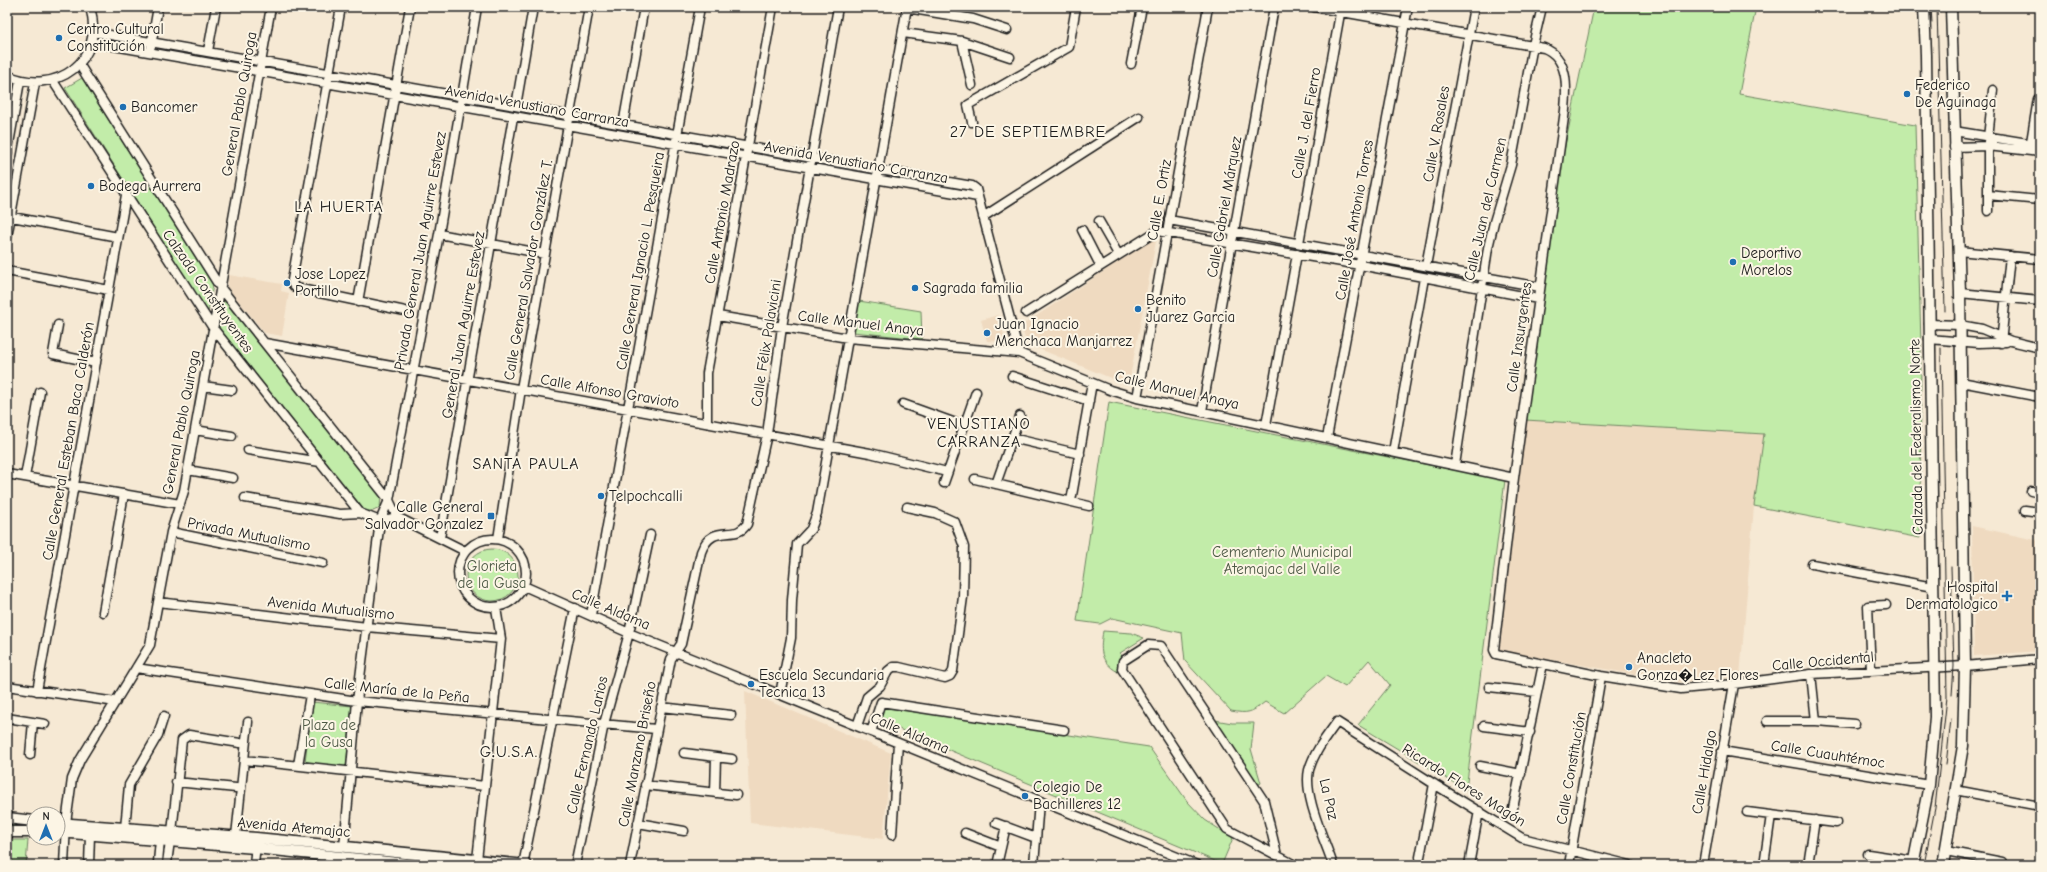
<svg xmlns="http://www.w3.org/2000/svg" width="2047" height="872" viewBox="0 0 2047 872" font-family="'Comic Neue',sans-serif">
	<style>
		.built { fill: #efdac0 }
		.green { fill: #c2eca9; stroke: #6f8462 }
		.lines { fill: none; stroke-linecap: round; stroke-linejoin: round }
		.minor-casing { stroke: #1c1c1c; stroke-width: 11 }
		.major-casing { stroke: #1c1c1c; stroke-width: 13 }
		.minor { stroke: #fcf5e5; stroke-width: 8 }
		.major { stroke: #fcf5e5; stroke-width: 10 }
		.tram { stroke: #1c1c1c; stroke-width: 1 }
		.poi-dot { fill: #1f6fb2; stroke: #fcf5e5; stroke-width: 1.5 }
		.labels { text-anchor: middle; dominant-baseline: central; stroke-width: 4; stroke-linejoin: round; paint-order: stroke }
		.poi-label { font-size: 15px; fill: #1c1c1c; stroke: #fcf5e5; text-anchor: start }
		.street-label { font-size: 15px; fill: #1c1c1c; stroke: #fcf5e5 }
		.park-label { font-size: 15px; fill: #4e5a46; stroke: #fcf5e5 }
		.neighbourhood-label { font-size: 16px; letter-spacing: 1px; fill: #1c1c1c; stroke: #fcf5e5 }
	</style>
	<rect width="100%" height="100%" fill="#f6e9d4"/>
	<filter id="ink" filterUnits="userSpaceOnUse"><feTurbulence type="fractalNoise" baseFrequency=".025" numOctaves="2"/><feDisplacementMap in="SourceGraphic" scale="8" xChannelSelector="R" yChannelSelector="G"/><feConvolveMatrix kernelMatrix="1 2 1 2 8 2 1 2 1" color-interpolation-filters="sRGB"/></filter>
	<g filter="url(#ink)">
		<path class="built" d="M7,93L13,99L10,114L7,113Z
			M1157,236L1129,383L1118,381L1027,344L1021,326Z
			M229,275L282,284L281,291L289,293L282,336L265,333L227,287Z
			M998,315L1006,342L987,341L981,320Z
			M1525,420L1764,434L1754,506L1740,677L1678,682L1497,650Z
			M1972,526L2040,541V651L1974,656Z
			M745,691L891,753L883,839L750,823Z
			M286,860L332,865H285Z"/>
		<path class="green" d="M1594,7H1756L1739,94L1915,125L1921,345L1920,538L1754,506L1764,434L1525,420L1558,179Z
			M82,78L213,285L208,313L65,88Z
			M223,299L381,495L380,508L373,511H365L219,328Z
			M859,301L921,311L922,339L853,332Z
			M1109,402L1505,480L1466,790L1358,725L1390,685L1369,660L1345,687L1326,676L1284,713L1265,702C1251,713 1248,714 1231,711L1185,661L1182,633L1112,618L1100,624L1077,621Z
			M466 575a26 26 0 1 1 52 0a26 26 0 1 1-52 0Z
			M1103,631L1131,633L1144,638L1120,653L1123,658L1119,664L1118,672C1099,661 1100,650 1103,631Z
			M312,702L352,706L346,767L305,762Z
			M883,707L1149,747L1187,801L1205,820L1233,838L1222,864L882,722Z
			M1215,720L1232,723H1254L1251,749L1261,783L1256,786L1212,721Z
			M7,822L34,824V832H7Z
			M7,840H28L26,865H7Z
			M266,841L505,865H423L266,849L264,845Z"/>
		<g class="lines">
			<defs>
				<path id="minor" d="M341,7L292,280L293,285L296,288L405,311
					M1314,7L1544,48C1569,58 1567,88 1565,110L1514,478L1494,650L1496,654L1601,676L1681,689L1734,684L1811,674L1965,666L2040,659
					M907,8L973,19L1007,30
					M93,32L972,186L976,189L1019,353
					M903,33L962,41L1010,57
					M962,41L972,85
					M91,42L978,197
					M151,46L158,7
					M208,51L216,7
					M79,64L220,287L389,500L397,517L465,551
					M1131,64L1142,7
					M7,75C56,97 106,61 90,7
					M53,81L213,328L360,513L380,521L397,517
					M516,106L533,7
					M972,122L968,105L1069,47L1076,7
					M623,125L644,7
					M1954,131L2040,145
					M1954,147L1988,146L2040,152
					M2030,148L2038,99
					M7,155L20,81
					M1988,195L2040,200
					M1988,211V138L1993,90
					M7,216L118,237
					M983,217L1139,117
					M1169,220L1540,287
					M1099,221L1118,254
					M1082,230L1100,265
					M439,234L545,254
					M7,237L35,83
					M1299,243L1341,8
					M1959,251L2040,259
					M1426,266L1474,7
					M7,271L109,290
					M1960,293L2040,301
					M358,302L410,7
					M1026,313L1157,231L1360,265L1538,299
					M718,316L848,338L1019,353L1110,390L1137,398L1514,478
					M1929,324L1960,325L1982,329L2011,341L2040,348
					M58,325L53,354L96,363
					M1929,339L1979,343L2006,342
					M265,343L870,453L947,472
					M2001,343L2010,256
					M1012,376L1089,401
					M1961,382L2040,397
					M203,386L232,390
					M1137,398L1208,7
					M903,404L964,426
					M1202,411L1274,7
					M707,423V373L773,7
					M1266,425L1297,254
					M195,430L232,436
					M1012,438L1080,454
					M1327,438L1408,7
					M248,450L320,462
					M1393,452L1424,278
					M1455,465L1488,248L1494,222L1511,165L1533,45L1542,7
					M188,470L233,478
					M7,474L180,504
					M25,477L40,392
					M975,479L1089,506
					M944,483L976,392
					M996,484L1020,416
					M2031,491L2040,493
					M245,498L340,514L360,513
					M1071,501L1092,383
					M2025,510L2040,512
					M171,532L323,563
					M440,538L513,117
					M458 573a34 34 0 1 1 68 0a34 34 0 1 1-68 0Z
					M498,539L521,389L589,7
					M1812,564L1933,587
					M524,586L629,633L1197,865
					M158,602L367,627L501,639
					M103,612L124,494
					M591,615L700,7
					M136,668L357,701L656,729
					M1871,671L1868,606L1886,605
					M1811,674L1816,721
					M7,686L116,702
					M1489,687L1537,692
					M37,691L126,195
					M780,694L791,638L792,600L797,544L811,529L817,513L907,7
					M661,707L731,715
					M7,718L45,724
					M1767,721H1816L1855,724
					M857,726L867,697L880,686L888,671L893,667H899L945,678L950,676L953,671L963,597L964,547L955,522L935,513L907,507
					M1484,726L1530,732
					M871,732L881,702L1064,730
					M1722,751L1929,785
					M684,753L732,759
					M30,755L33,722
					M244,760L485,786
					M298,765L310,695
					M1480,766L1521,774
					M176,782L236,788
					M645,785L736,795
					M1955,790L2040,806
					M715,793L716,757
					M1747,812L1836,823
					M1512,813L1543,664
					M638,823L684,831
					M996,823L1036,838
					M125,828L129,785L158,735L164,716
					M172,832L182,740L189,735L240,743
					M965,833L1001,847
					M892,835L898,743
					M236,836L248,722
					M344,847L357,701L380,521L389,500L439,234L477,7
					M1946,851L2002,862
					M1868,854L1914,861
					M1277,855L1264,801L1161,646L1148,645L1123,661L1122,669L1227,829L1295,865
					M1420,857L1434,784
					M477,860L501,639L496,608
					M64,865L66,823L72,779L80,760L150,645L171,532L184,491L271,7
					M89,865L90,835
					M160,865L158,862L160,840
					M164,865L167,863L170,841
					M254,865L256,843
					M523,865L575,608
					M575,865L604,724L629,633L650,535
					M630,865L671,659L681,644L701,552C713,521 735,543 747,524L767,434L782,327L838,7
					M997,865L1006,826
					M1034,865L1039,802
					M1333,865C1325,840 1303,796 1309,770C1314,752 1327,736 1337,722L1434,784L1522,838L1630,865
					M1469,865L1479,811
					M1569,865L1601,676
					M1703,865L1734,684
					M1764,865L1771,815
					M1808,865L1815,820"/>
				<path id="major" d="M7,818L34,821
					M58,823L256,838L526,865
					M7,832H34
					M58,832L255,848L416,865
					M1913,865L1929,785L1935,717L1926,55L1924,7
					M1943,865L1963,746L1965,666L1960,293L1951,7"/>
			</defs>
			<use href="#minor" class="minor-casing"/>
			<use href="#major" class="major-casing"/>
			<use href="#minor" class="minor"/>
			<use href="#major" class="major"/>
			<path class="tram" d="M1931,7L1932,23
				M1937,7L1945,311
				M1951,567L1954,666L1952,695
				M1946,765L1951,719
				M1924,865L1935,808L1947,697L1941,348"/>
		</g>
	</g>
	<g class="poi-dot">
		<circle cx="59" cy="38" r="4"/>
		<circle cx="1907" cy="94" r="4"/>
		<circle cx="123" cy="107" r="4"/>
		<circle cx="91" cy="186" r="4"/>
		<circle cx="1733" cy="262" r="4"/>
		<circle cx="287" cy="283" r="4"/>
		<circle cx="915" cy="288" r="4"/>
		<circle cx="1138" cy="309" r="4"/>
		<circle cx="987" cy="333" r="4"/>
		<circle cx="601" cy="496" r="4"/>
		<rect x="487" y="512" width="8" height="8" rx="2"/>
		<path d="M2005 590h4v4h4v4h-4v4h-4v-4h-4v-4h4z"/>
		<circle cx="1629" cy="667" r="4"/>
		<circle cx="751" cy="684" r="4"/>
		<circle cx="1025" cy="796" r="4"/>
	</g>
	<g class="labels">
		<g class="poi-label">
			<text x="67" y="29">Centro Cultural<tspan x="67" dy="17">Constitución</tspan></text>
			<text x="1915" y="85">Federico<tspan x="1915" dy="17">De Aguinaga</tspan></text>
			<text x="131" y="107">Bancomer</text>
			<text x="99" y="186">Bodega Aurrera</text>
			<text x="1741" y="253">Deportivo<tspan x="1741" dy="17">Morelos</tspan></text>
			<text x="295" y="274">Jose Lopez<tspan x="295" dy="17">Portillo</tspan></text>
			<text x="923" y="288">Sagrada familia</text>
			<text x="1146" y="300">Benito<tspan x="1146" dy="17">Juarez Garcia</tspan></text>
			<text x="995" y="324">Juan Ignacio<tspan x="995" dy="17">Menchaca Manjarrez</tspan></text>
			<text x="609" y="496">Telpochcalli</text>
			<text x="483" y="507" text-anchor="end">Calle General<tspan x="483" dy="17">Salvador Gonzalez</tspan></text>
			<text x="1998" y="587" text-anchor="end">Hospital<tspan x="1998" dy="17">Dermatologico</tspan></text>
			<text x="1637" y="658">Anacleto<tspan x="1637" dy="17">Gonza�Lez Flores</tspan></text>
			<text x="759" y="675">Escuela Secundaria<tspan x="759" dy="17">Tecnica 13</tspan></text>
			<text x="1033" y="787">Colegio De<tspan x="1033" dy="17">Bachilleres 12</tspan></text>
		</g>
		<g class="street-label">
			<text transform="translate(239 104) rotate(-80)">General Pablo Quiroga</text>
			<text transform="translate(537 106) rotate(10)">Avenida Venustiano Carranza</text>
			<text transform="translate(1306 123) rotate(-80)">Calle J. del Fierro</text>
			<text transform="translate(1436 134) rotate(-80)">Calle V. Rosales</text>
			<text transform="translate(856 162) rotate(10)">Avenida Venustiano Carranza</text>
			<text transform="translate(1159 200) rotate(-80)">Calle E. Ortiz</text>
			<text transform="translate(1224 207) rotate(-80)">Calle Gabriel Márquez</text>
			<text transform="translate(1485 209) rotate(-77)">Calle Juan del Carmen</text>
			<text transform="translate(722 212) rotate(-80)">Calle Antonio Madrazo</text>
			<text transform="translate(1354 220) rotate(-80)">Calle José Antonio Torres</text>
			<text transform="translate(420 251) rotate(-80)">Privada General Juan Aguirre Estevez</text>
			<text transform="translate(640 261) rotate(-80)">Calle General Ignacio L. Pesqueira</text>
			<text transform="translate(528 270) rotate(-80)">Calle General Salvador González T.</text>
			<text transform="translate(208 291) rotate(55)">Calzada Constituyentes</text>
			<text transform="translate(861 323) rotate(7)">Calle Manuel Anaya</text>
			<text transform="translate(463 325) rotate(-80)">General Juan Aguirre Estevez</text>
			<text transform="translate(1519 337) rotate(-82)">Calle Insurgentes</text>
			<text transform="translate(766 343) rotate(-81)">Calle Félix Palavicini</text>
			<text transform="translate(1177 390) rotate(13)">Calle Manuel Anaya</text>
			<text transform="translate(610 391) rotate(10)">Calle Alfonso Gravioto</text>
			<text transform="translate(181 422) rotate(-79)">General Pablo Quiroga</text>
			<text transform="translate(1916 437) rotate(-91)">Calzada del Federalismo Norte</text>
			<text transform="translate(68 441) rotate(-80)">Calle General Esteban Baca Calderón</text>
			<text transform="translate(249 534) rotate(11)">Privada Mutualismo</text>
			<text transform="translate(331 608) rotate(6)">Avenida Mutualismo</text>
			<text transform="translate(611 609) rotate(23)">Calle Aldama</text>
			<text transform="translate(1823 661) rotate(-5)">Calle Occidental</text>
			<text transform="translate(397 690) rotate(6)">Calle María de la Peña</text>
			<text transform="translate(910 733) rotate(23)">Calle Aldama</text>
			<text transform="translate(587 745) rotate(-77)">Calle Fernando Larios</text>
			<text transform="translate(637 754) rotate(-79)">Calle Manzano Briseño</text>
			<text transform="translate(1828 754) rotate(9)">Calle Cuauhtémoc</text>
			<text transform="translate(1571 768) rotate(-80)">Calle Constitución</text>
			<text transform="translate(1704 772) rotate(-80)">Calle Hidalgo</text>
			<text transform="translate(1464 785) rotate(32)">Ricardo Flores Magón</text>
			<text transform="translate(1329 799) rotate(77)">La Paz</text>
			<text transform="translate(294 827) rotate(5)">Avenida Atemajac</text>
		</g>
		<g class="park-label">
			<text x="1282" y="552">Cementerio Municipal<tspan x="1282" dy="17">Atemajac del Valle</tspan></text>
			<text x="492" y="566">Glorieta<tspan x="492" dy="17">de la Gusa</tspan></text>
			<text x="329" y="725">Plaza de<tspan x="329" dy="17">la Gusa</tspan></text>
		</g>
		<g class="neighbourhood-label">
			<text x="1028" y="132">27 DE SEPTIEMBRE</text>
			<text x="339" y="207">LA HUERTA</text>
			<text x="979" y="424">VENUSTIANO<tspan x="979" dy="18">CARRANZA</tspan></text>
			<text x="526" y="464">SANTA PAULA</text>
			<text x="509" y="752">G.U.S.A.</text>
		</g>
	</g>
	<rect width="2047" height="872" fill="none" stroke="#fcf5e5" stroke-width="24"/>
	<rect x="12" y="12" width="2023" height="848" fill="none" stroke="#1c1c1c" stroke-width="1.5" filter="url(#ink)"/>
	<g transform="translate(46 826)"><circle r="19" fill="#fcf5e5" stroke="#a29e95"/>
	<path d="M0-3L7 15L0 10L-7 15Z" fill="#1f6fb2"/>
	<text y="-6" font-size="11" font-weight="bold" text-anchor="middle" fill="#1c1c1c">N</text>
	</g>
</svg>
